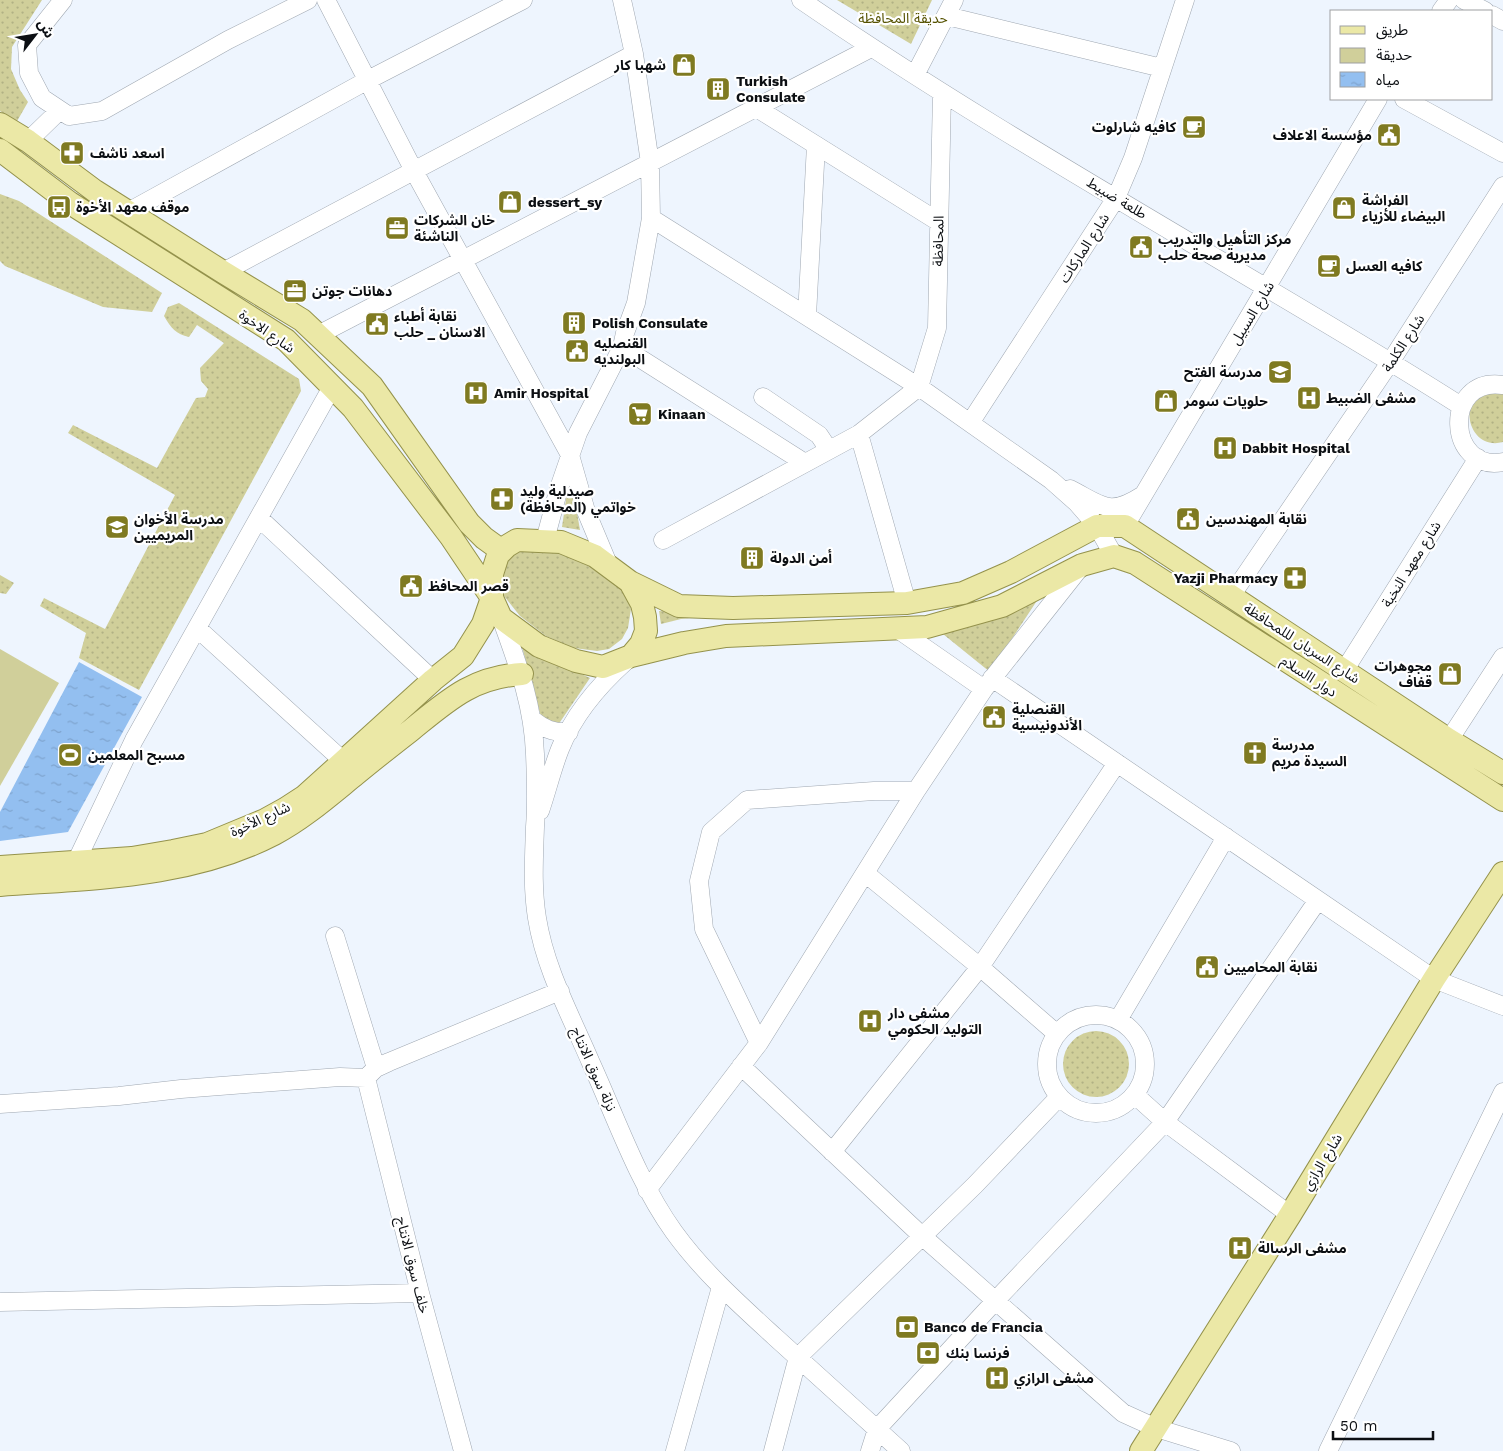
<svg xmlns="http://www.w3.org/2000/svg" width="1503" height="1451" viewBox="0 0 1503 1451" font-family="'Work Sans','Noto Sans Arabic',sans-serif">
	<style>
		.green { fill: url(#green-dots) }
		.pitch { fill: #d0cf9a }
		.water { fill: url(#water-ripples) }
		.lines { fill: none; stroke-linecap: round; stroke-linejoin: round }
		.minor-casing { stroke: #9fa7b1; stroke-width: 19 }
		.major-casing { stroke: #94924c; stroke-width: 24 }
		.minor { stroke: #fff; stroke-width: 18 }
		.major { stroke: #ebe8a6; stroke-width: 22 }
		.labels { text-anchor: middle; dominant-baseline: central; stroke-width: 4.5; stroke-linejoin: round; paint-order: stroke }
		.park-label { font-size: 14px; fill: #555201; stroke: #fff }
		.poi-label { font-size: 14px; font-weight: bold; fill: #0c0f13; stroke: #fff; text-anchor: start }
		.street-label { font-size: 14px; fill: #0c0f13; stroke: #fff }
	</style>
	<defs>
		<pattern id="green-dots" width="8" height="8" patternUnits="userSpaceOnUse" patternTransform="scale(1.25)"><rect width="8" height="8" fill="#d0cf9a"/><path d="M2 2h.1M6 6h.1" fill="none" stroke="#b1b184" stroke-width="1.8" stroke-linecap="round"/></pattern>
		<pattern id="water-ripples" width="26" height="14" patternUnits="userSpaceOnUse" patternTransform="scale(1.25)"><rect width="26" height="14" fill="#93bff0"/><path d="M2 4q2-2 4 0t4 0M15 11q2-2 4 0t4 0" fill="none" stroke="#7ea3cd"/></pattern>
	</defs>
	<rect width="100%" height="100%" fill="#eef5fe"/>
	<path class="green" d="M0,0H42L12,47L11,69L20,90L28,102L16,123L0,111Z
		M837,0H932L911,44Z
		M0,194L19,201L162,293L152,312L103,307L5,266L0,261Z
		M179,303L299,379L301,391L139,690L79,658L86,633L40,606L44,598L105,629L175,495L68,433L73,425L157,468L196,398L205,397L208,389L201,381L200,368L224,343L197,325L189,337C176,334 171,328 164,316L168,307Z
		M1503,392V442C1471,451 1457,404 1483,394C1488,392 1497,393 1503,392Z
		M570,472L580,530L562,527Z
		M552,549L607,573L625,594L631,609L628,628L622,639L609,649L597,651L574,648L546,636L520,616L504,596L500,582L511,550Z
		M0,575L14,583L6,594L0,593Z
		M1042,593L990,672L938,630Z
		M659,611L724,614L681,619L661,624Z
		M522,647L590,678L558,725L541,717Z
		M1063 1064a33 33 0 1 1 66 0a33 33 0 1 1-66 0Z"/>
	<path class="pitch" d="M0,649L59,683L0,786Z"/>
	<path class="water" d="M79,662L142,697L68,832L0,841V812Z"/>
	<g class="lines">
		<defs>
			<path id="minor" d="M63,0L27,45L29,73L42,98L69,116L102,111L228,40L308,0
				M326,0L414,171L570,455L586,511L609,566
				M801,0C951,103 1109,194 1265,287C1331,326 1397,365 1461,406
				M1464,0L1485,11
				M1441,11L1449,0
				M1492,15L1503,21
				M947,16L1162,68
				M915,75L954,0
				M1404,99L1503,153
				M755,107L939,222
				M28,141L60,110
				M128,212L368,80L523,0
				M651,218L919,387L1051,480L1077,503L1097,526L1114,556
				M223,272L634,54
				M807,316L816,145
				M318,335L871,48
				M622,347L805,463
				M1503,385C1442,376 1447,473 1503,462
				M763,397L819,435L829,450
				M970,423L1116,198L1133,158L1185,0
				M859,434L907,603
				M1070,489C1103,506 1109,517 1143,495
				M259,518L433,680
				M1125,526L1378,99
				M545,540L559,488L578,433L622,347L625,333L636,303L651,218L650,163L634,54L622,0
				M663,540L859,434L919,387L937,328L942,93
				M1231,596L1391,361L1503,186
				M501,618C518,665 533,704 535,754C536,778 537,803 535,827C534,858 532,887 537,918C545,969 571,1016 591,1063C617,1120 638,1182 674,1232C703,1272 739,1304 775,1337C817,1375 859,1413 901,1451
				M197,628L352,769
				M899,630L984,689
				M1344,671L1478,458
				M992,678L1434,979L1503,1006
				M532,719C543,729 554,733 569,732
				M1449,740L1503,657
				M540,811C547,791 552,769 560,749C574,714 598,686 626,661
				M73,871L76,862L134,740L332,387
				M865,873L980,967L1057,1034
				M335,936L376,1068
				M1047 1064a49 49 0 1 1 98 0a49 49 0 1 1-98 0Z
				M1118,1020L1226,837
				M759,1043L704,929L699,881L711,832L747,800L874,791H916
				M741,1066L922,1236L1123,1413L1156,1428L1231,1451
				M366,1078L420,1293L463,1451
				M1135,1095L1165,1122L1290,1215
				M0,1104L119,1096L181,1089L340,1077L366,1078L376,1068L389,1062L560,991
				M832,1152L980,967L1117,763
				M647,1190L759,1043L916,791L984,689L1079,569
				M0,1302L420,1293
				M675,1451L721,1287
				M773,1451L798,1357L975,1185L1059,1097
				M870,1451L877,1429L996,1300L1165,1122L1318,900
				M1328,1451L1503,1092"/>
			<path id="major" d="M0,124L28,141L95,191L223,272L302,320L372,386L469,523L484,538L502,551
				M0,150L70,203L286,340L353,408L451,537L492,598L483,624L463,656L433,680L305,796L285,809L265,820L207,844L173,851L132,858L0,867
				M630,582L642,604L645,617L646,631L641,644L631,656L603,667L576,661L539,646L501,618L492,598V574L498,555L507,546L517,540L561,542L595,556L630,582L679,606L733,608L907,603L963,593L1011,572L1097,526H1125L1449,740L1503,773
				M631,656L684,643L726,636L927,627L1002,606L1082,565L1114,556L1135,563L1503,800
				M0,885C93,878 189,878 274,834C304,818 330,795 356,774C374,759 392,745 410,731C447,701 472,677 522,674
				M1141,1451L1290,1215L1434,979L1503,873"/>
		</defs>
		<use href="#minor" class="minor-casing"/>
		<use href="#major" class="major-casing"/>
		<use href="#minor" class="minor"/>
		<use href="#major" class="major"/>
	</g>
	<defs>
		<symbol id="shop-square" viewBox="-11 -11 22 22"><rect x="-9" y="-9" width="18" height="18" rx="4" fill="#7f7a21" stroke="#fff"/><path d="M-5-2.5h2.3a2.7 3.5 0 0 1 5.4 0H5L5.5 6h-11ZM-1.5-2.5h3a1.5 2.3 0 0 0-3 0Z" fill="#fff"/></symbol>
		<symbol id="building-square" viewBox="-11 -11 22 22"><rect x="-9" y="-9" width="18" height="18" rx="4" fill="#7f7a21" stroke="#fff"/><path d="M-4-6H4V6H1V3H-1V6H-4ZM-2.5-4.3h1.7v1.8h-1.7ZM.8-4.3h1.7v1.8H.8ZM-2.5-1h1.7V.8h-1.7ZM.8-1h1.7V.8H.8Z" fill="#fff"/></symbol>
		<symbol id="cafe-square" viewBox="-11 -11 22 22"><rect x="-9" y="-9" width="18" height="18" rx="4" fill="#7f7a21" stroke="#fff"/><path d="M-5.5-4.5H6V0H3Q3 3.5 0 3.5H-2.5Q-5.5 3.5-5.5 0ZM3-3.2v2h1.7v-2ZM-6 4.5H4V6H-6Z" fill="#fff"/></symbol>
		<symbol id="civic-square" viewBox="-11 -11 22 22"><rect x="-9" y="-9" width="18" height="18" rx="4" fill="#7f7a21" stroke="#fff"/><path d="M-.6-6.5H3V-4.5H.6V-3L4-1V1h2V6H-6V1h2V-1L-.6-3ZM-1.2 2.5V6h2.4V2.5Z" fill="#fff"/></symbol>
		<symbol id="pharmacy-square" viewBox="-11 -11 22 22"><rect x="-9" y="-9" width="18" height="18" rx="4" fill="#7f7a21" stroke="#fff"/><path d="M-2-6h4v4h4v4h-4v4h-4v-4h-4v-4h4Z" fill="#fff"/></symbol>
		<symbol id="bus-square" viewBox="-11 -11 22 22"><rect x="-9" y="-9" width="18" height="18" rx="4" fill="#7f7a21" stroke="#fff"/><path d="M-5-6H5V4H4V6H2V4H-2V6H-4V4H-5ZM-3.5-4V0h7V-4ZM-3.5 1.2v1.5H-2V1.2ZM2 1.2v1.5H3.5V1.2Z" fill="#fff"/></symbol>
		<symbol id="office-square" viewBox="-11 -11 22 22"><rect x="-9" y="-9" width="18" height="18" rx="4" fill="#7f7a21" stroke="#fff"/><path d="M-6-3h4V-5.5h4V-3h4V5H-6ZM-1-4.5V-3h2v-1.5ZM-6 0V1H6V0Z" fill="#fff"/></symbol>
		<symbol id="school-square" viewBox="-11 -11 22 22"><rect x="-9" y="-9" width="18" height="18" rx="4" fill="#7f7a21" stroke="#fff"/><path d="M0-5L7-2L0 1L-7-2ZM-4 1L0 2.5L4 1V4Q0 6-4 4Z" fill="#fff"/></symbol>
		<symbol id="hospital-square" viewBox="-11 -11 22 22"><rect x="-9" y="-9" width="18" height="18" rx="4" fill="#7f7a21" stroke="#fff"/><path d="M-5-5h3v3.5h4V-5h3V5h-3V1.5h-4V5h-3Z" fill="#fff"/></symbol>
		<symbol id="supermarket-square" viewBox="-11 -11 22 22"><rect x="-9" y="-9" width="18" height="18" rx="4" fill="#7f7a21" stroke="#fff"/><path d="M-6-5.5h2.5l.6 2H6L4.5 2H-2.5L-4.4-4H-6ZM-1.5 3.2a1.3 1.3 0 1 0 .1 0ZM3 3.2a1.3 1.3 0 1 0 .1 0Z" fill="#fff"/></symbol>
		<symbol id="church-square" viewBox="-11 -11 22 22"><rect x="-9" y="-9" width="18" height="18" rx="4" fill="#7f7a21" stroke="#fff"/><path d="M-1.2-6h2.4v3.5h3.3v2.4h-3.3V6h-2.4V-.1h-3.3v-2.4h3.3Z" fill="#fff"/></symbol>
		<symbol id="stadium-square" viewBox="-11 -11 22 22"><rect x="-9" y="-9" width="18" height="18" rx="4" fill="#7f7a21" stroke="#fff"/><path d="M0-5a6.5 5 0 1 0 0 10a6.5 5 0 1 0 0-10ZM-3.5-1.8h7v3.6h-7Z" fill="#fff"/></symbol>
		<symbol id="bank-square" viewBox="-11 -11 22 22"><rect x="-9" y="-9" width="18" height="18" rx="4" fill="#7f7a21" stroke="#fff"/><path d="M-6-4H6V4H-6ZM0-2.3a2.3 2.3 0 1 0 0 4.6a2.3 2.3 0 1 0 0-4.6Z" fill="#fff"/></symbol>
	</defs>
	<g fill-rule="evenodd">
		<use href="#shop-square" x="670" y="51" width="28" height="28"/>
		<use href="#building-square" x="704" y="75" width="28" height="28"/>
		<use href="#cafe-square" x="1180" y="113" width="28" height="28"/>
		<use href="#civic-square" x="1375" y="121" width="28" height="28"/>
		<use href="#pharmacy-square" x="58" y="139" width="28" height="28"/>
		<use href="#shop-square" x="496" y="188" width="28" height="28"/>
		<use href="#bus-square" x="45" y="193" width="28" height="28"/>
		<use href="#shop-square" x="1330" y="194" width="28" height="28"/>
		<use href="#office-square" x="383" y="214" width="28" height="28"/>
		<use href="#civic-square" x="1127" y="233" width="28" height="28"/>
		<use href="#cafe-square" x="1315" y="252" width="28" height="28"/>
		<use href="#office-square" x="281" y="277" width="28" height="28"/>
		<use href="#building-square" x="560" y="309" width="28" height="28"/>
		<use href="#civic-square" x="363" y="310" width="28" height="28"/>
		<use href="#civic-square" x="563" y="337" width="28" height="28"/>
		<use href="#school-square" x="1266" y="358" width="28" height="28"/>
		<use href="#hospital-square" x="462" y="379" width="28" height="28"/>
		<use href="#hospital-square" x="1295" y="384" width="28" height="28"/>
		<use href="#shop-square" x="1152" y="387" width="28" height="28"/>
		<use href="#supermarket-square" x="626" y="400" width="28" height="28"/>
		<use href="#hospital-square" x="1211" y="434" width="28" height="28"/>
		<use href="#pharmacy-square" x="488" y="485" width="28" height="28"/>
		<use href="#civic-square" x="1174" y="505" width="28" height="28"/>
		<use href="#school-square" x="103" y="513" width="28" height="28"/>
		<use href="#building-square" x="738" y="544" width="28" height="28"/>
		<use href="#pharmacy-square" x="1281" y="564" width="28" height="28"/>
		<use href="#civic-square" x="397" y="572" width="28" height="28"/>
		<use href="#shop-square" x="1436" y="660" width="28" height="28"/>
		<use href="#civic-square" x="980" y="703" width="28" height="28"/>
		<use href="#church-square" x="1241" y="739" width="28" height="28"/>
		<use href="#stadium-square" x="56" y="741" width="28" height="28"/>
		<use href="#civic-square" x="1193" y="953" width="28" height="28"/>
		<use href="#hospital-square" x="856" y="1007" width="28" height="28"/>
		<use href="#hospital-square" x="1226" y="1234" width="28" height="28"/>
		<use href="#bank-square" x="893" y="1313" width="28" height="28"/>
		<use href="#bank-square" x="914" y="1339" width="28" height="28"/>
		<use href="#hospital-square" x="983" y="1364" width="28" height="28"/>
	</g>
	<g class="labels">
		<g class="park-label">
			<text x="903" y="18">حديقة المحافظة</text>
		</g>
		<g class="poi-label">
			<text x="666" y="65" text-anchor="end">شهبا كار</text>
			<text x="736" y="81">Turkish<tspan x="736" dy="16">Consulate</tspan></text>
			<text x="1176" y="127" text-anchor="end">كافيه شارلوت</text>
			<text x="1372" y="135" text-anchor="end">مؤسسة الاعلاف</text>
			<text x="90" y="153">اسعد ناشف</text>
			<text x="1362" y="200">الفراشة<tspan x="1362" dy="16">البيضاء للأزياء</tspan></text>
			<text x="528" y="202">dessert_sy</text>
			<text x="76" y="207">موقف معهد الأخوة</text>
			<text x="414" y="220">خان الشركات<tspan x="414" dy="16">الناشئة</tspan></text>
			<text x="1158" y="239">مركز التأهيل والتدريب<tspan x="1158" dy="16">مديرية صحة حلب</tspan></text>
			<text x="1346" y="266">كافيه العسل</text>
			<text x="312" y="291">دهانات جوتن</text>
			<text x="394" y="316">نقابة أطباء<tspan x="394" dy="16">الاسنان _ حلب</tspan></text>
			<text x="592" y="323">Polish Consulate</text>
			<text x="594" y="343">القنصليه<tspan x="594" dy="16">البولنديه</tspan></text>
			<text x="1262" y="372" text-anchor="end">مدرسة الفتح</text>
			<text x="494" y="393">Amir Hospital</text>
			<text x="1326" y="398">مشفى الضبيط</text>
			<text x="1184" y="401">حلويات سومر</text>
			<text x="658" y="414">Kinaan</text>
			<text x="1242" y="448">Dabbit Hospital</text>
			<text x="520" y="491">صيدلية وليد<tspan x="520" dy="16">خواتمي (المحافظة)</tspan></text>
			<text x="134" y="519">مدرسة الأخوان<tspan x="134" dy="16">المريميين</tspan></text>
			<text x="1206" y="519">نقابة المهندسين</text>
			<text x="770" y="558">أمن الدولة</text>
			<text x="1278" y="578" text-anchor="end">Yazji Pharmacy</text>
			<text x="428" y="586">قصر المحافظ</text>
			<text x="1432" y="666" text-anchor="end">مجوهرات<tspan x="1432" dy="16">قفاف</tspan></text>
			<text x="1012" y="709">القنصلية<tspan x="1012" dy="16">الأندونيسية</tspan></text>
			<text x="1272" y="745">مدرسة<tspan x="1272" dy="16">السيدة مريم</tspan></text>
			<text x="88" y="755">مسبح المعلمين</text>
			<text x="1224" y="967">نقابة المحاميين</text>
			<text x="888" y="1013">مشفى دار<tspan x="888" dy="16">التوليد الحكومي</tspan></text>
			<text x="1258" y="1248">مشفى الرسالة</text>
			<text x="924" y="1327">Banco de Francia</text>
			<text x="946" y="1353">فرنسا بنك</text>
			<text x="1014" y="1378">مشفى الرازي</text>
		</g>
		<g class="street-label">
			<text transform="translate(1117 198) rotate(31)">طلعة ضبيط</text>
			<text transform="translate(938 241) rotate(-89)">المحافظة</text>
			<text transform="translate(1084 248) rotate(-57)">شارع الماركات</text>
			<text transform="translate(1252 313) rotate(-59)">شارع السبيل</text>
			<text transform="translate(267 331) rotate(35)">شارع الاخوة</text>
			<text transform="translate(1403 343) rotate(-57)">شارع الكلمة</text>
			<text transform="translate(1411 564) rotate(-58)">شارع معهد النخبة</text>
			<text transform="translate(1302 643) rotate(33)">شارع السريان لللمحافظة</text>
			<text transform="translate(1309 676) rotate(33)">دوار االسلام</text>
			<text transform="translate(260 819) rotate(-25)">شارع الأخوة</text>
			<text transform="translate(594 1069) rotate(66)">نزلة سوق الانتاج</text>
			<text transform="translate(1322 1162) rotate(-59)">شارع الرازي</text>
			<text transform="translate(413 1265) rotate(76)">خلف سوق الانتاج</text>
		</g>
	</g>
	<rect x="1330" y="10" width="162" height="90" fill="#ffffff" stroke="#9e9fa1"/>
	<rect x="1340" y="26" width="25" height="8" fill="#ebe8a6" stroke="#9e9fa1"/>
	<text x="1376" y="35" font-size="15" fill="#0c0f13">طريق</text>
	<rect x="1340" y="48" width="25" height="15" fill="#d0cf9a" stroke="#9e9fa1"/>
	<text x="1376" y="60" font-size="15" fill="#0c0f13">حديقة</text>
	<rect x="1340" y="72" width="25" height="15" fill="url(#water-ripples)" stroke="#9e9fa1"/>
	<text x="1376" y="85" font-size="15" fill="#0c0f13">مياه</text>
	<g transform="translate(35 35) rotate(59)" stroke="#ffffff" stroke-width="4" paint-order="stroke">
	<path d="M0-4L9 19L0 12L-9 19Z" fill="#0c0f13"/>
	<text y="-8" font-size="14" font-weight="bold" text-anchor="middle" fill="#0c0f13">ش</text>
	</g>
	<path d="M1333 1431v8h100v-8" fill="none" stroke="#0c0f13" stroke-width="2.5"/>
	<text x="1340" y="1431" font-size="15" fill="#0c0f13" stroke="#ffffff" stroke-width="4" paint-order="stroke">50 m</text>
</svg>
